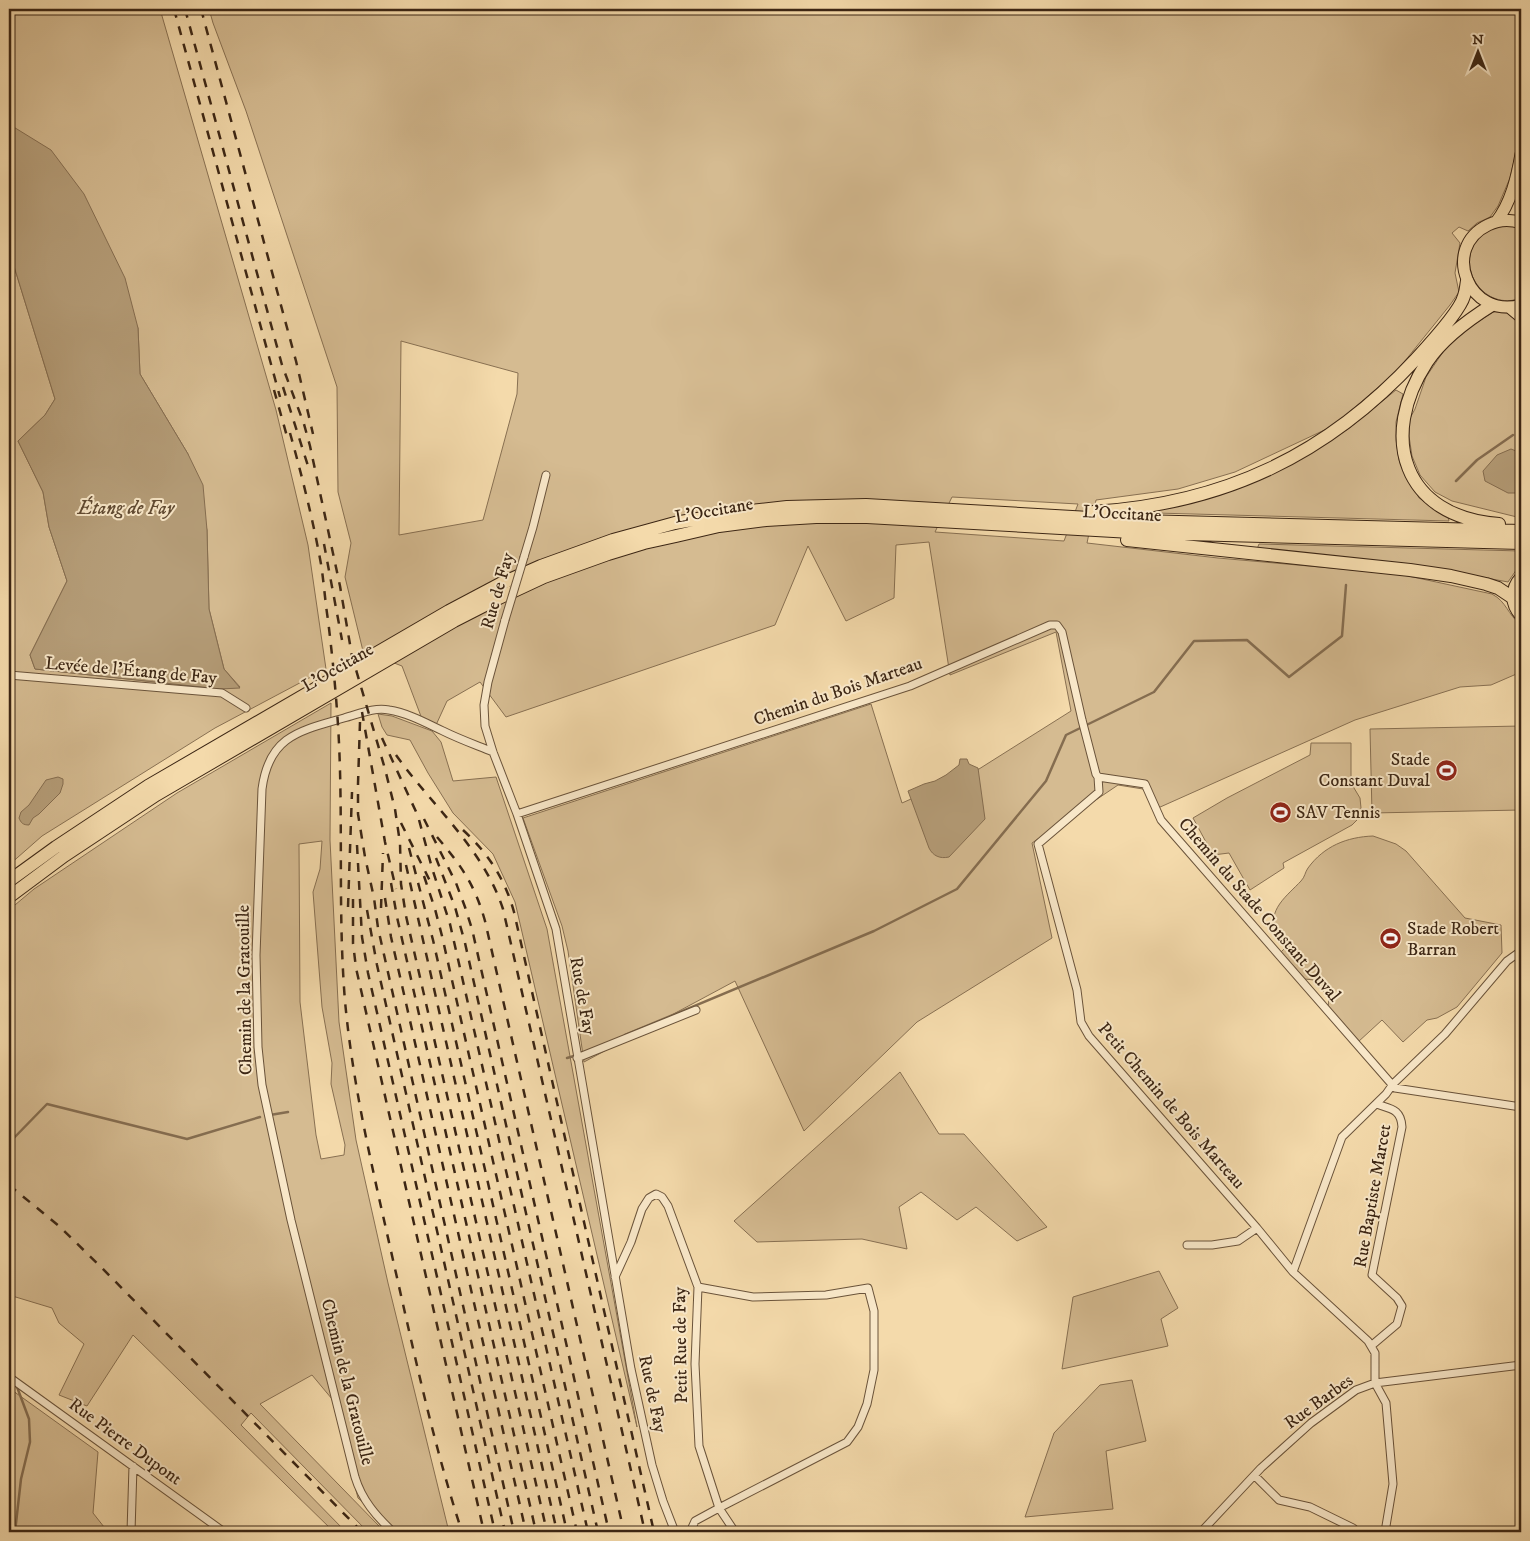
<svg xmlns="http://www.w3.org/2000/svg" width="1530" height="1541" viewBox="0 0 1530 1541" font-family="'IM FELL DW Pica',serif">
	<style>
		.green { fill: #d5bb91; stroke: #887052; fill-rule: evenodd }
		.water { fill: #b59d78; stroke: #856d50 }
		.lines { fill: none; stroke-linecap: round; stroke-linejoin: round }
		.stream { stroke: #856d50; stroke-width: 2.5 }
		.street-casing { stroke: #6a533a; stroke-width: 9 }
		.primary-casing { stroke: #3c2614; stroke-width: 13 }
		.highway-casing { stroke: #3c2614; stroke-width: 14 }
		.street { stroke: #f8e7c8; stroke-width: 7 }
		.primary { stroke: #f4daab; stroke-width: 11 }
		.highway { stroke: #f4daab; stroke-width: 12 }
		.rail { stroke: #3c2614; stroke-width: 2.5; stroke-dasharray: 9 9; stroke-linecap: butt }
		.street-bridge-casing { stroke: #6a533a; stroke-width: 9; stroke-linecap: butt }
		.street-bridge { stroke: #f8e7c8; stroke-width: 7 }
		.labels { text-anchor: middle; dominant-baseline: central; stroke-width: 4; stroke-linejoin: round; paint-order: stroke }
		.street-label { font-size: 18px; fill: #3c2614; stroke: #f8e7c8 }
		.poi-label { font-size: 18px; fill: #3c2614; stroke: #f8e7c8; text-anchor: start }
		.water-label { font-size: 19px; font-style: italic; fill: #604a32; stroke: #f8e7c8 }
	</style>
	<rect width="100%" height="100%" fill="#f4daab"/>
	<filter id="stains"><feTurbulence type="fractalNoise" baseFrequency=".004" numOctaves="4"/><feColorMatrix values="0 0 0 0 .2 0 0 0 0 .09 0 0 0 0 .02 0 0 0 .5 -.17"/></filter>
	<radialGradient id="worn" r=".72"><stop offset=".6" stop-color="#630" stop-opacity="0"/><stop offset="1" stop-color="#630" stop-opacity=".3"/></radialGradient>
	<path class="green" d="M9,9H160L276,410L308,545L326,669L215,728L42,836L9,865V250L55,399L45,415L18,441L43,492L49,527L67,581L30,655L35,669L220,689L240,687L224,669L209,609L207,530L188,454L140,374L138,328L13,126H9Z
		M209,9H1514L1521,13V130L1510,178L1498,206L1490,217L1477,223L1468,231L1459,227L1452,233L1460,243L1455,273L1459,292L1450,305L1396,372L1333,426L1235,472L1178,489L1096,500L1087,543L1218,558L1399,574L1492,594C1507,602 1507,614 1521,625V672L1491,685L1460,687L1355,720L1158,808L1143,789L1118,785L1032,843L1052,938L917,1022L804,1131L735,981L584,1062L568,951L562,926L523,818L871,704L902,803L979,769L1071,711L1056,632L950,675L929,542L896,545L894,598L846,621L808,546L775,625L506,717L480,682L447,701L436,725L422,719L402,666L363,651L345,577L351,543L338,492L337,387L246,111L213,23ZM401,341L518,373L517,394L483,520L399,535ZM952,497L1078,504L1064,541L935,532Z
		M1501,224L1521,227V298C1485,312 1454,268 1478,238C1483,232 1494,228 1501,224Z
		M1493,312L1507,313L1521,324V518L1452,501L1435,492L1420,475L1412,456L1409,436V420L1415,409L1426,377L1445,349L1462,332Z
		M1396,390L1403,394L1396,422V440L1399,460L1419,498L1448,517L1449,521L1156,513L1162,508L1295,460L1348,429Z
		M1259,544L1521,551V563L1508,582L1438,569L1257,549Z
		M331,703L330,840L339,1022L356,1140L388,1283L449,1532H397L358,1498L332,1399L312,1375L260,1404L380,1527L376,1532H368L251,1413L241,1425L346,1532H334L133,1335L87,1406L59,1395L84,1344L59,1323L52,1308L9,1295V910L34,889L177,793ZM322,841L320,869L313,892L322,1007L332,1063L331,1084L345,1145L344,1155L321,1159L316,1135L300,1002L299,844Z
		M378,714L392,716L432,731L441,742L453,781L496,777L547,929L637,1427L515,902L493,854L453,813L428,773L410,740L387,735L382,727Z
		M1521,726V810L1372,813L1370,729Z
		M1311,743H1351V783L1360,798L1361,808L1357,820L1352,825L1283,863L1284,868L1250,890L1229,853L1213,855L1193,818L1227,798L1310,755Z
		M1373,836L1396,844L1406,851L1465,918L1501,925L1502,953L1457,1007L1437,1018L1427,1020L1403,1042L1382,1020L1358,1042L1328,1008L1329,998L1314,980L1305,979L1281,952L1287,946C1283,942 1280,938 1277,933C1265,911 1288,895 1301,881C1305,877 1305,872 1308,868C1324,846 1347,837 1373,836Z
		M900,1072L939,1134H964L1047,1227L1017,1241L976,1207L957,1220L921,1192L899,1207L907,1249L862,1239L757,1242L734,1221Z
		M1159,1271L1178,1308L1161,1319L1168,1346L1062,1369L1073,1297Z
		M1132,1380L1146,1441L1106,1451L1113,1509L1025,1517L1054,1433L1100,1385Z
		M9,1388L98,1452L93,1513L108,1532H9Z"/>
	<path class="water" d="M9,126H12L51,150L84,194L125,278L138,328L140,374L188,454L203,485L207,530L209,609L224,669L240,688L220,689L35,669L30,655L67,581L49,527L43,492L18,441L45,415L55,399L9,250Z
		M1511,449L1521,453L1520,493H1508L1485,481L1483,471L1497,455Z
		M960,759H967L969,764L978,768L985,819L949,857C940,859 933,856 929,848L908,791L924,784L935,781L946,775L959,765Z
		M58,777L63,779V784L60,793L39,814L33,818L29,825C23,825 21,823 19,818L21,812L29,805L46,780Z"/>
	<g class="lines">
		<path class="stream" d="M1456,481L1477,460L1513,435
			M625,1035L874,931L957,889L1046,781L1066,735L1154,692L1194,641L1247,640L1289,677L1342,636L1346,585
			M567,1058L574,1056
			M270,1115L288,1112
			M9,1143L47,1104L187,1139L260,1117
			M9,1367L12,1375
			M15,1532L21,1479L30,1442L29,1419L17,1387"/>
		<defs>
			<path id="street" d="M524,557L533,527L546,475
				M505,620L488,682L484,705L485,726L493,752L517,814L556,929L631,1369L652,1465L663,1501L675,1532
				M9,675L222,693L246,708
				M1098,777L1145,784L1161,820L1395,1088L1521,1107
				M517,814L910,686L1050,625H1057L1062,632L1082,720L1096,774L1098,777L1099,792L1038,844L1077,990L1081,1022L1089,1036L1257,1228L1293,1272
				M577,1058L696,1010
				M1187,1245H1212L1238,1241L1257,1228
				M615,1277L631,1242L642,1209L649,1198L656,1194L662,1197L668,1206L698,1287L695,1364L699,1446L719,1508L695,1521L690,1532
				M698,1287L753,1297L826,1295L868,1288L874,1311V1370L867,1404L858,1427L847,1442L719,1508L735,1532
				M1371,1346L1397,1324L1402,1306L1397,1298L1372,1275L1402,1127C1401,1109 1391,1109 1376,1104
				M9,1377L224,1532
				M1255,1476L1279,1500L1310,1507L1353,1528L1357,1532
				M131,1532L133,1466
				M393,1532C376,1516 362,1500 355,1477L291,1220L262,1085L258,1047L256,955L262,789C269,736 299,731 344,718C359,714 374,707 389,710C408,713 426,723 443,731C459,739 476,745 493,752
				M1201,1532L1261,1468L1311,1423L1356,1390L1375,1383L1521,1365
				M1385,1532L1393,1484L1386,1403L1375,1383V1353L1368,1341L1293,1272L1342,1137L1386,1094L1393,1084L1445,1034L1507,961L1521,951"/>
			<path id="primary" d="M1496,222C1511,203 1517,177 1521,154
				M1521,223C1510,219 1498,220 1488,225C1440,248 1469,320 1521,305
				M1509,307L1521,317
				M1521,577C1510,589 1510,604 1521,616"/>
			<path id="highway" d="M1492,305C1468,320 1443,338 1427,362C1378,437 1403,517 1499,524
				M1093,512C1224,504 1327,455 1416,359C1428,346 1460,311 1464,296C1466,291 1466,286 1467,281
				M1127,540L1410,570L1451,576L1486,584L1498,588L1513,598
				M9,881L56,847L148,786L449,611L500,584L541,566L613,540L675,523L731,513L787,507L866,505L1141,521L1521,531
				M9,897L64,856L156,795L454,621L499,598L544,577L608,554L644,543L676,536L719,526L766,520L816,517H867L1149,533L1521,543"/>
		</defs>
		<use href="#street" class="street-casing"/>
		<use href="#primary" class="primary-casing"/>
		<use href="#highway" class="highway-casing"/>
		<use href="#street" class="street"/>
		<use href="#primary" class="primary"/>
		<use href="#highway" class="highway"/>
		<path class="rail" d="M174,9L280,397
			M185,9L282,365L304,424L310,446L340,586L352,656L385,769L395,809L400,843L401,884L406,916L547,1532
			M201,9L296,361L313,434
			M283,387L308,466
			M274,390L288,440
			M290,433C302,476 313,520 321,564C324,583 325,601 328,620C333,661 337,702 339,743C343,829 338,915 345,1001C353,1089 374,1175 393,1260C414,1352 433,1443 462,1532
			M324,544L342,640
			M362,712L385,842L396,889
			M360,722L358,784V814L365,857L374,898L378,928L514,1532
			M382,738L418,816L432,868L450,924L588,1532
			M396,755C432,806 483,848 503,909L645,1532
			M424,819L456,883L465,907L472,929L609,1532
			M401,823L430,881
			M463,830C488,853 505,879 514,912L654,1532
			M437,837C461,865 475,885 485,921L624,1532
			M357,845L362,937L368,973L495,1532
			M409,848L433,940L567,1532
			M436,858L455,907L465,943L598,1532
			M406,865L557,1532
			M424,876L435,909L442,936L577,1532
			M391,883L397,917L536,1532
			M385,898L391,937L526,1532
			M353,899V943L356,968L484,1532
			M348,907L352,792
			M381,908L383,853
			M367,910L377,965L505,1532
			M9,1185L59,1226L101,1267L362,1532"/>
		<defs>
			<path id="street-bridge" d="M505,620L524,557"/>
		</defs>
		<use href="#street-bridge" class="street-bridge-casing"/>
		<use href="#street-bridge" class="street-bridge"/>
	</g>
	<defs>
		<symbol id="stadium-disc" viewBox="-11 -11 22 22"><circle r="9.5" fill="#8f2418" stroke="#f8e7c8"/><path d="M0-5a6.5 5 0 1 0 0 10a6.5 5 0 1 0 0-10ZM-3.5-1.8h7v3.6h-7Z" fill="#fff"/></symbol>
	</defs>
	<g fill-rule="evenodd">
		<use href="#stadium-disc" x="1434" y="758" width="25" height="25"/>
		<use href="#stadium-disc" x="1268" y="800" width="25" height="25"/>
		<use href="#stadium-disc" x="1378" y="926" width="25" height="25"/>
	</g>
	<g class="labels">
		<g class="street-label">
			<text transform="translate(714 511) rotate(-10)">L'Occitane</text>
			<text transform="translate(1122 514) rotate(3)">L'Occitane</text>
			<text transform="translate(498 591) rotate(-74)">Rue de Fay</text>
			<text transform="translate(338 668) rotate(-30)">L'Occitane</text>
			<text transform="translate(131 671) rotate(5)">Levée de l'Étang de Fay</text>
			<text transform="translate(838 692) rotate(-19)">Chemin du Bois Marteau</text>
			<text transform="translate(1259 910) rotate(49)">Chemin du Stade Constant Duval</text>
			<text transform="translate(245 990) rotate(-91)">Chemin de la Gratouille</text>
			<text transform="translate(582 996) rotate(80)">Rue de Fay</text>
			<text transform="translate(1171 1106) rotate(49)">Petit Chemin de Bois Marteau</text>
			<text transform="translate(1373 1196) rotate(-80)">Rue Baptiste Marcet</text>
			<text transform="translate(681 1345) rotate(-91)">Petit Rue de Fay</text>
			<text transform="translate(347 1382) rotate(76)">Chemin de la Gratouille</text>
			<text transform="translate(652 1394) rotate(78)">Rue de Fay</text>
			<text transform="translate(1319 1402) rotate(-36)">Rue Barbes</text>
			<text transform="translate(125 1442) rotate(36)">Rue Pierre Dupont</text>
		</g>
		<g class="poi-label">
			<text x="1430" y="760" text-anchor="end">Stade<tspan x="1430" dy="21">Constant Duval</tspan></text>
			<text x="1296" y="813">SAV Tennis</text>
			<text x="1407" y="929">Stade Robert<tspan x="1407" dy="21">Barran</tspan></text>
		</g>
		<g class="water-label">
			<text x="126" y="508">Étang de Fay</text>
		</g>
	</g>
	<rect width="1530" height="1541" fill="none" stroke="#f4daab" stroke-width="30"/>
	<rect x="10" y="10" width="1510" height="1521" fill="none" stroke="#3c2614" stroke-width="2.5"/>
	<rect x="15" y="15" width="1500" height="1511" fill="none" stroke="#3c2614"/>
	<g transform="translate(1478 52)" stroke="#f8e7c8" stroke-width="4" paint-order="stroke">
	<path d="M0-4L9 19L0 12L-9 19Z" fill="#3c2614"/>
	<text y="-8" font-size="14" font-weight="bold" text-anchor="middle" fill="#3c2614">N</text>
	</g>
	<rect width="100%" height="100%" filter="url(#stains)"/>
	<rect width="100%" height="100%" fill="url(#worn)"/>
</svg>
